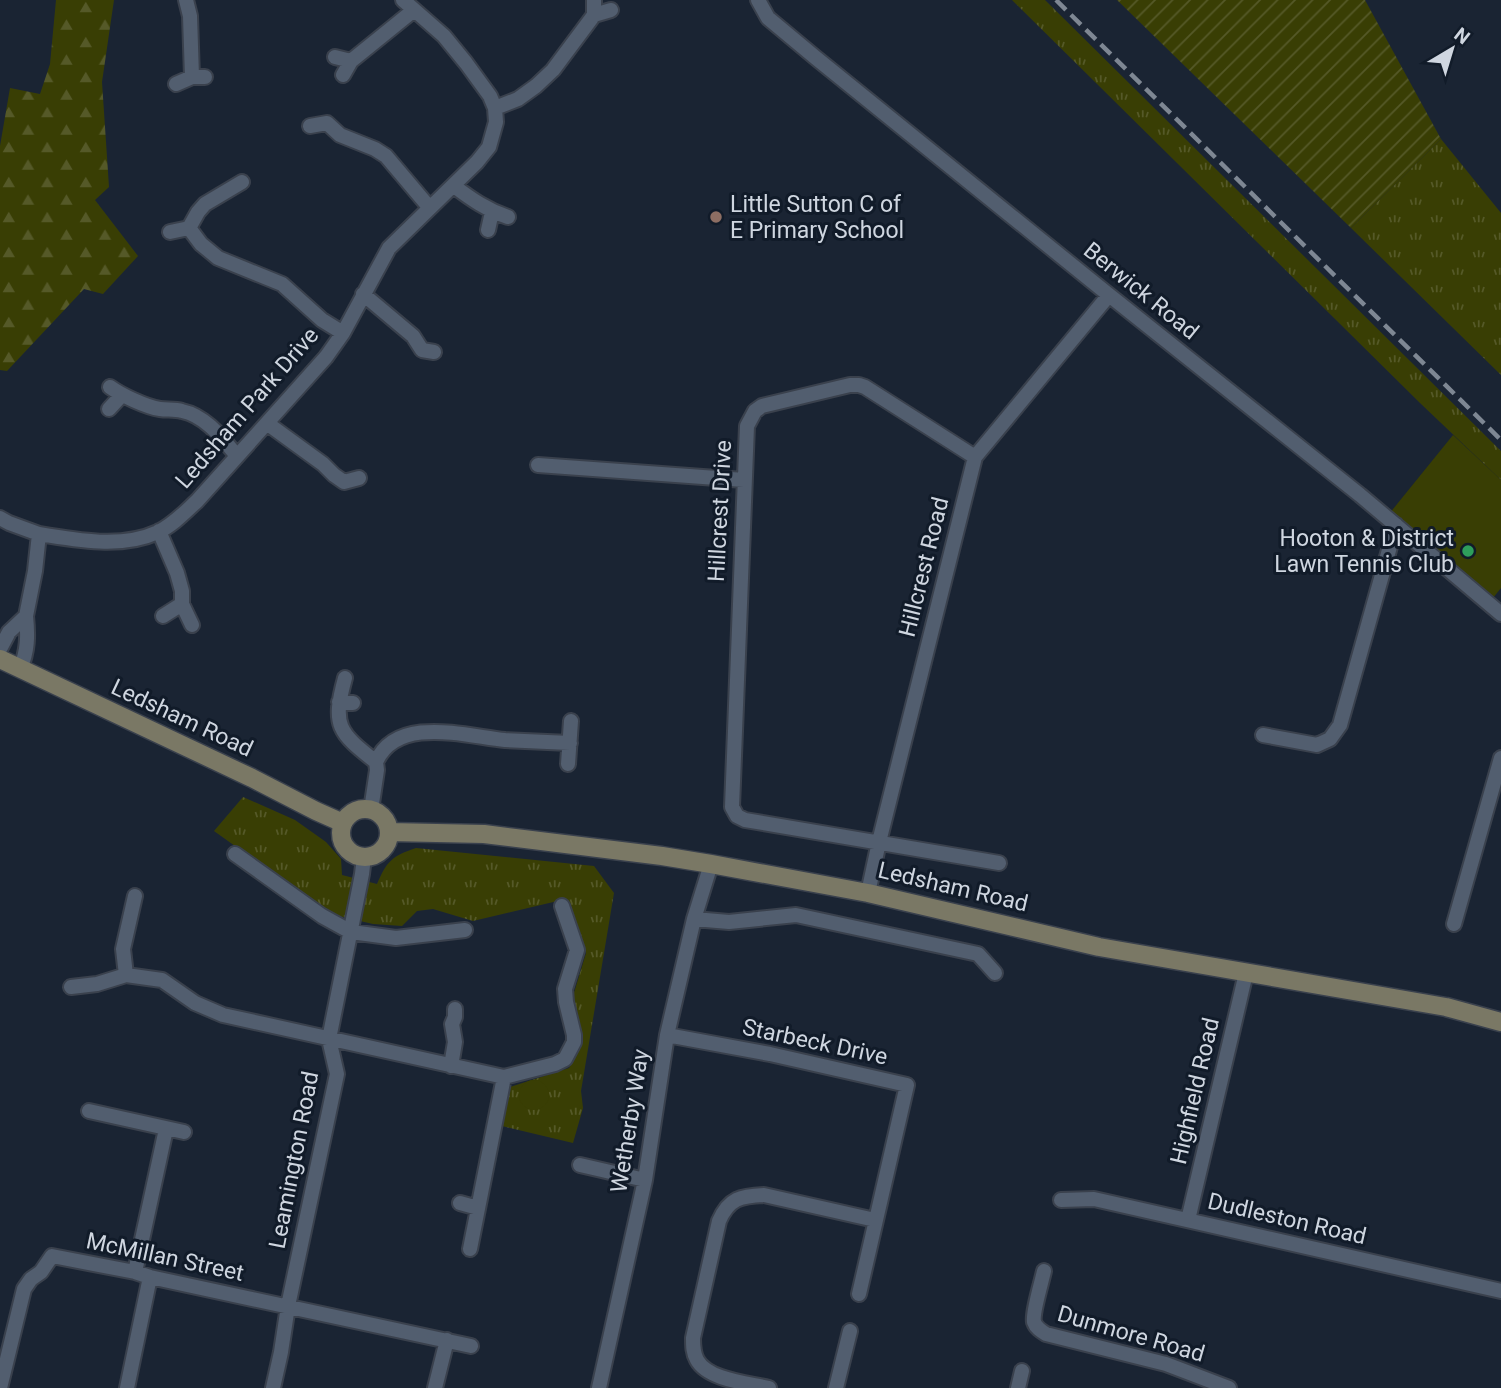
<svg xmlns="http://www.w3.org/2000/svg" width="1501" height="1388" viewBox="0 0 1501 1388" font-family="Roboto,sans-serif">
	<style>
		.grass { fill: url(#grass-tufts) }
		.forest { fill: url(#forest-firs) }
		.park { fill: #393e04 }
		.garden { fill: url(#garden-furrows) }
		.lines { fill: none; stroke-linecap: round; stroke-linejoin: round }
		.street-casing { stroke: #3a414d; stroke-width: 18 }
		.secondary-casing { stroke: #3a414d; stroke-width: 21 }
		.street { stroke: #525e6f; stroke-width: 14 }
		.secondary { stroke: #7a7865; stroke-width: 18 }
		.rail { stroke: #7e8793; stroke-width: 4.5; stroke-dasharray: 14 7; stroke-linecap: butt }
		.education-dot { fill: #8d6e63; stroke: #111b29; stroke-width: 2.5 }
		.leisure-dot { fill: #2e9e5b; stroke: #111b29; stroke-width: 2.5 }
		.labels { text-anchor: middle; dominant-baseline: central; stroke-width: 6; stroke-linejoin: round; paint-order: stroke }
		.poi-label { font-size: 23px; fill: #cfd6e0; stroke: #111b29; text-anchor: start }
		.street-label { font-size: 23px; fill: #cfd6e0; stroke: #111b29 }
	</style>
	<defs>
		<pattern id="grass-tufts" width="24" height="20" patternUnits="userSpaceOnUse" patternTransform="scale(1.75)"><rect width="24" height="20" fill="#393e04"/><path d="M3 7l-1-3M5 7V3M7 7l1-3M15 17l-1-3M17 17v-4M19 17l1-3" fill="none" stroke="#555928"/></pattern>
		<pattern id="forest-firs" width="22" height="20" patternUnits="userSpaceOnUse" patternTransform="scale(1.75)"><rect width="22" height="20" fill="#393e04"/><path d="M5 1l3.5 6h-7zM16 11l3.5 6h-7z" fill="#555928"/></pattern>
		<pattern id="garden-furrows" width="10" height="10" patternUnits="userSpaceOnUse" patternTransform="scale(1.75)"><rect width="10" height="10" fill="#393e04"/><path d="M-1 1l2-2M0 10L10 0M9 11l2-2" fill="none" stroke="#555928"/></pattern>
	</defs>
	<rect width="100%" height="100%" fill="#1a2433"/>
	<path class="grass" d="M1012,0H1045L1501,451V480L1420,403Z
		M1441,139L1501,213V375L1351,228Z
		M243,797L295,820L326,842L341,859L342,875L377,884C387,861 392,856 416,848L594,866L614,893L581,1091L583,1108L573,1143L502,1126L510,1087L569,1068L576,1056L581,1039L573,996L586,953L566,899L473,921L433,909L417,911L402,926L373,924L330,914L214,831Z"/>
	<path class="forest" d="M56,0H114L102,82L109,187L95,200L138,256L103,294L84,289L7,371L0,370V146L10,88L40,94L50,64Z"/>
	<path class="park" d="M1453,435L1501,480V588L1493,598L1389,514Z
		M519 1095a15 15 0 1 1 30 0a15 15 0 1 1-30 0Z"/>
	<path class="garden" d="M1117,0H1365L1441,139L1351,228Z"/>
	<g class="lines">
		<defs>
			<path id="street" d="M186,0L190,16L192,77
				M594,0V15
				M758,0L768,18L816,58L1109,295L1360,495L1501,614
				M335,57L351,61
				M343,75L351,61L414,10
				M176,84L192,77H205
				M495,108L518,99L536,86L553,70L594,15L611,10
				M310,126L327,123L340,135L375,149L386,156L429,207
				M454,186C471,199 487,210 508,217
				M189,228L201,244L218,258L282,284L322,320L343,333
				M189,228L198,212L205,204L242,182
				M488,230L492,212
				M170,232L189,228
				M363,294L413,336L422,350L434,352
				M110,387C121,395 146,407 160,409C167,410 175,409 182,411C206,416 222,438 237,456
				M109,409L121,396
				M268,424L323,464L334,475L344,482L359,478
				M975,457L865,387L859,385H850L762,406L755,411L747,426L732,807L737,816L745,820L999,863
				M538,465L744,480
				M0,518L9,523L39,534
				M159,531L177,573L182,591V604L192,625
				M26,616L35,571L39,534C78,540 121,549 158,532C173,525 185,512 197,501L326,357L343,333L389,248L477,162L489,147L496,122L495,108L490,96L466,63L444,36L403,0
				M163,616L182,604
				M0,649L9,632L26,616C28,635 28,651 20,669
				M345,678C332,726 338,732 376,762C397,715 465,736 505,740C526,741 548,742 570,743
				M339,702L353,703
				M1263,735L1317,745L1330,739L1340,725L1396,525
				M568,764L571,721
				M371,810L377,770L376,762
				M235,854L322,916L351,932L396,938L465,930
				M868,893L879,842L975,457L1109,295
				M694,919L729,922L796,915L978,954L995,973
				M1454,924L1501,758
				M126,975L123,949L135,896
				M71,987L97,984L126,975L162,980L195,1003L223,1015L504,1077L555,1064L565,1059L574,1042V1035L566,1002L565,989L577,950L562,906
				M667,1035L770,1054L907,1085L859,1294
				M451,1066L455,1042L452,1024L455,1017V1009
				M89,1111L184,1132
				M580,1165L645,1180
				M1061,1200L1094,1199L1501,1291
				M460,1203L478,1208
				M1188,1220L1246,973
				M470,1249L504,1077
				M1044,1271C1042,1281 1032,1313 1034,1322C1036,1328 1041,1331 1046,1334L1166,1364L1229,1388
				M135,1272L166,1129
				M0,1388L24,1289L31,1279L41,1272L52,1256L135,1272L150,1277L471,1346
				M127,1388L150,1277
				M273,1388L281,1352L288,1306L337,1074L329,1039L362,874L364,857
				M435,1388L447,1340
				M599,1388L645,1180L667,1035L694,919L711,864
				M769,1388C748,1383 708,1380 697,1360C693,1353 693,1346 693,1338L719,1221C729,1198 741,1196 764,1195L875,1220
				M836,1388L850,1331
				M1018,1388L1022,1371"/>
			<path id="secondary" d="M0,659L252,778L316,811L343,823
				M341 833a24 24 0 1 1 48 0a24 24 0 1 1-48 0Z
				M389,832L484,834L662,856L711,864L868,893L1099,947L1446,1007L1501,1022"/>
		</defs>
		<use href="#street" class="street-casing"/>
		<use href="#secondary" class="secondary-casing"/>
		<use href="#street" class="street"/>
		<use href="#secondary" class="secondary"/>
		<path class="rail" d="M1056,0L1501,440"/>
	</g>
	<circle class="education-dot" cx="716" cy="217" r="7"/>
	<circle class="leisure-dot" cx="1468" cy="551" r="7"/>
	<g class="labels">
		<g class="poi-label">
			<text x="730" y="204">Little Sutton C of<tspan x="730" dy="26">E Primary School</tspan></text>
			<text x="1454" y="538" text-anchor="end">Hooton &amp; District<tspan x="1454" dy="26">Lawn Tennis Club</tspan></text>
		</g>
		<g class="street-label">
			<text transform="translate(1141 291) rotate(39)">Berwick Road</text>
			<text transform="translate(247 408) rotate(-49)">Ledsham Park Drive</text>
			<text transform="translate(720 511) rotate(-87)">Hillcrest Drive</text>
			<text transform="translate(924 567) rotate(-76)">Hillcrest Road</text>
			<text transform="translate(182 718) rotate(25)">Ledsham Road</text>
			<text transform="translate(953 887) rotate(13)">Ledsham Road</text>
			<text transform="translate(815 1042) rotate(12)">Starbeck Drive</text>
			<text transform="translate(1195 1091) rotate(-77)">Highfield Road</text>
			<text transform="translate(630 1121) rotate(-81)">Wetherby Way</text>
			<text transform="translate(294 1160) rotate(-79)">Leamington Road</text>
			<text transform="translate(1287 1219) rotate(13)">Dudleston Road</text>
			<text transform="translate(165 1257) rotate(12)">McMillan Street</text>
			<text transform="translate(1131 1334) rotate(16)">Dunmore Road</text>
		</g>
	</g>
	<g transform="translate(1452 49) rotate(38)" stroke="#111b29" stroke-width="5" paint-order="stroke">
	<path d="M0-5L12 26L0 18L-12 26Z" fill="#cfd6e0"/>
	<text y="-10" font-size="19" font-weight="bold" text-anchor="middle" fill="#cfd6e0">N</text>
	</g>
</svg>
